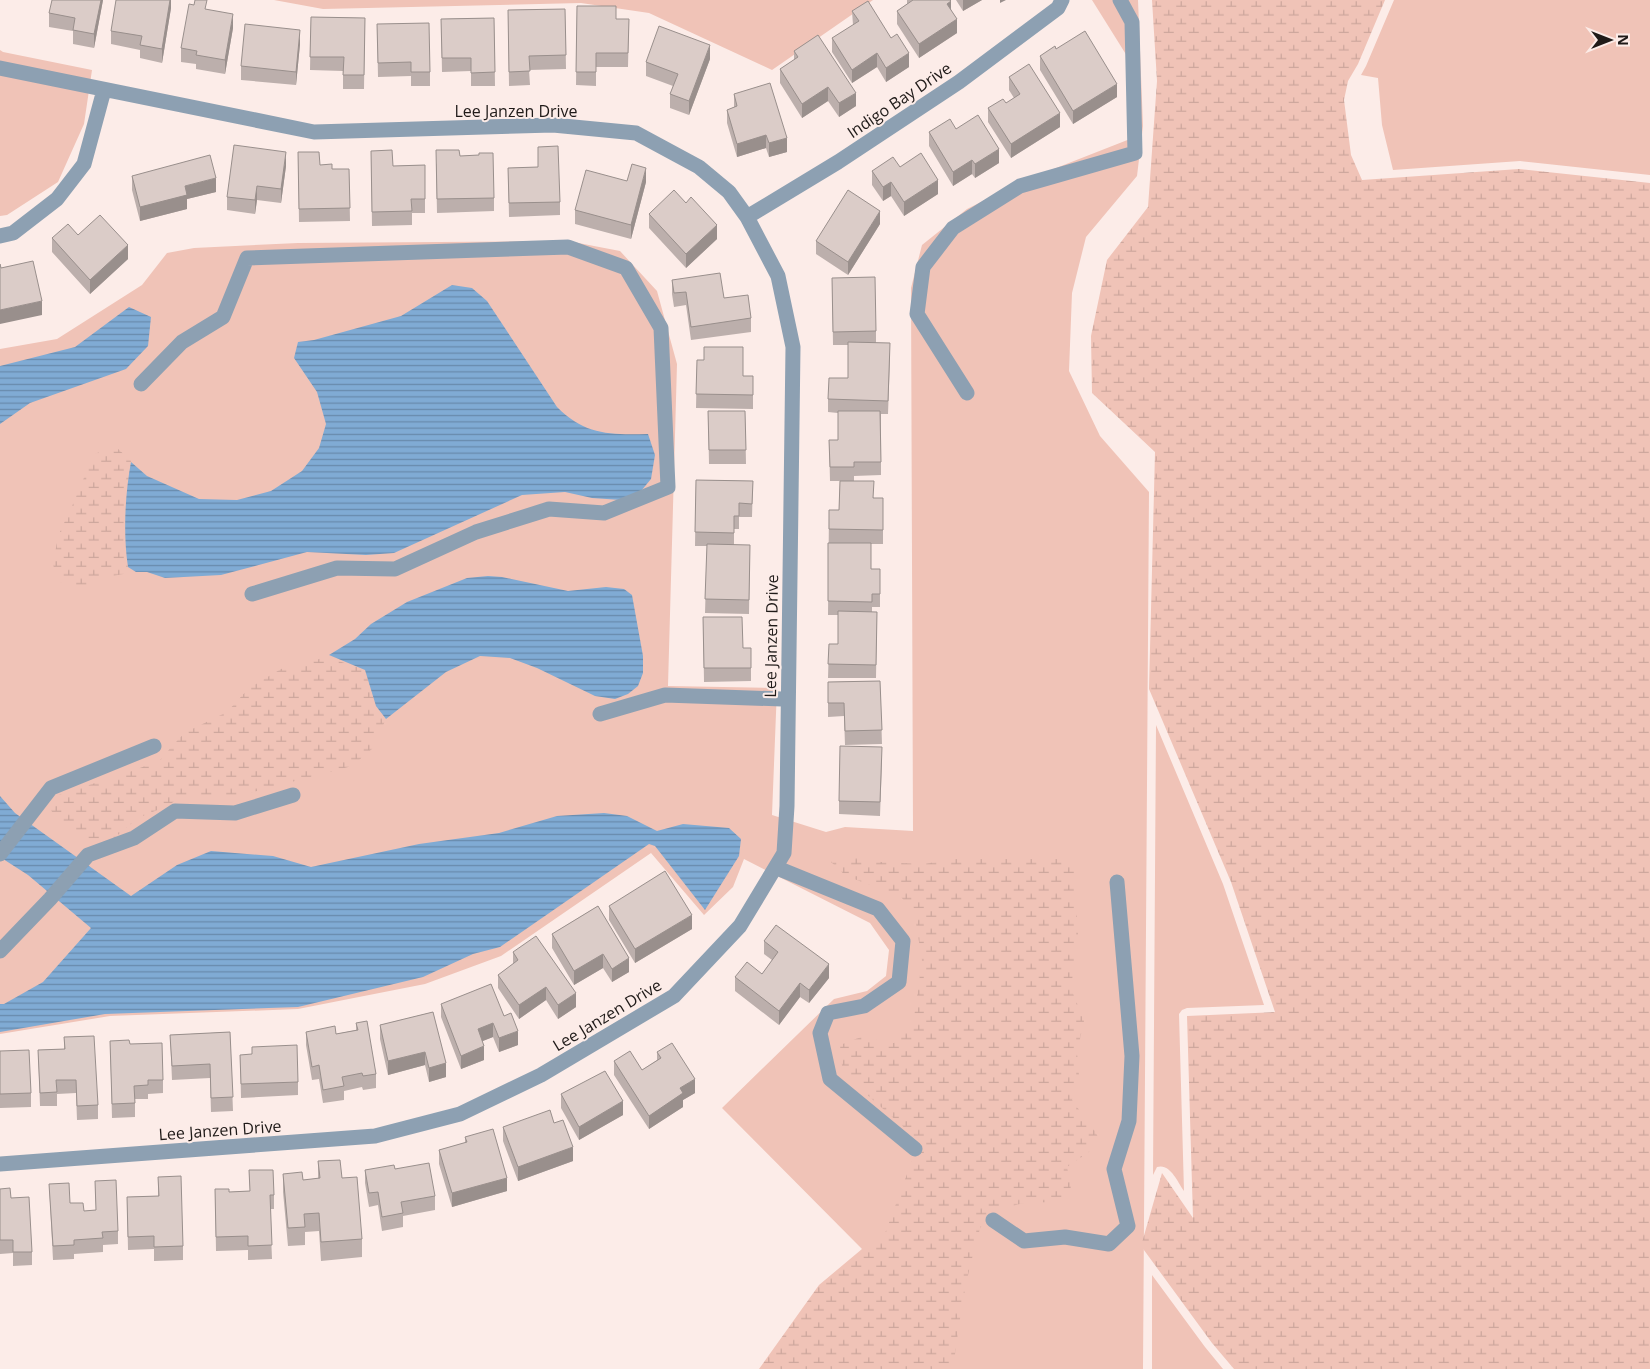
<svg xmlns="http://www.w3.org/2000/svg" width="1650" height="1369" viewBox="0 0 1650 1369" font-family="'Open Sans',sans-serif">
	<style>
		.grass { fill: #f0c3b7 }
		.wetland { fill: url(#wetland-marsh) }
		.water { fill: url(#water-rules) }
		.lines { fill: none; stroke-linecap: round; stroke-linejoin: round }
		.minor { stroke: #8da0b2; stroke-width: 15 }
		.wall { fill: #bcafac }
		.shaded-wall { fill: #998f8c }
		.building { fill: #dbccc8; stroke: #998f8c }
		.labels { text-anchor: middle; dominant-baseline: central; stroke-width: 4; stroke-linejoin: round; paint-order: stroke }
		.street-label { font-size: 16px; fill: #1f1a18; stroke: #fcece8 }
	</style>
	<defs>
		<pattern id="wetland-marsh" width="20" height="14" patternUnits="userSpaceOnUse" patternTransform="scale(1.25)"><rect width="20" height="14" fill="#f0c3b7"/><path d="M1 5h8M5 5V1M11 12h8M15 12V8" fill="none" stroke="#cda79d"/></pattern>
		<pattern id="water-rules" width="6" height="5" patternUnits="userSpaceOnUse" patternTransform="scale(1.25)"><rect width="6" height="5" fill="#80abd4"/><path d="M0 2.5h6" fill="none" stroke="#688aab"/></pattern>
	</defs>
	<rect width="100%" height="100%" fill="#fcece8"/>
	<path class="grass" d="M274,0H873L772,70L649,13L581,3L323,9Z
		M1092,0H1138L1143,126L1137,176L1086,237L1072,293L1069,371L1100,436L1149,492L1143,1369H941L862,1249L722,1108L834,999L867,991L886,976L889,950L870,923L744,859L733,887L704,915L651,853L501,956L425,984L298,1009L110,1016L0,1034V349L57,339L142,285L167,253L194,248L298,243L568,241L620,251L657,291L677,364L668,686L777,688L772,815L826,832L845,827L913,831L911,288L922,245L967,209L1023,181L1130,139L1127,56Z
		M1394,0H1650V175L1520,161L1393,170L1382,125L1378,78L1361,75L1366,66Z
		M0,50L3,52L92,70L84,124L58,182L7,215L0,216Z
		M1156,725L1223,884L1264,1005L1187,1008L1182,1010L1179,1014L1184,1191C1177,1181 1170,1163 1157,1167L1153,1175Z
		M1152,1275L1205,1347L1223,1369H1152Z"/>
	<path class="wetland" d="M1152,0H1385L1358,64L1348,81L1344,100L1351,155L1362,180L1519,169L1650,183V1369H1234L1212,1343L1141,1246L1162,1173L1193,1218L1187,1016L1275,1012L1231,882L1149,689L1155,452L1092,393L1091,336L1107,260L1148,207L1157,81Z
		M116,447L131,461C127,480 118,551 128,567C129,569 132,571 134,572L102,578L91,588L80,589L60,582L53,565L58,536L72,506L94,454Z
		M327,657L365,670L376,706L386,719L372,749L352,766L238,796L181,797L167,806L138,818L113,839L92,840L77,835L48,808L52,797L126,773L159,761L184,733L227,712L249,688L281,669Z
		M847,856L881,862L923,864L956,859H1066L1074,869L1078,934L1071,988L1084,1021L1077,1052L1079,1076L1072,1100C1081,1114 1091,1122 1098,1137L1089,1152L1067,1167L1071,1187L1059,1203C1034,1201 1001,1202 983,1223C980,1227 978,1235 977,1241C964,1282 959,1326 953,1369H759L819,1285L862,1249L884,1236L913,1158L923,1144L848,1078L842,1066L840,1045L861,1037L894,1043L913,1025L922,960L914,911L900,896L846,876L831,862Z"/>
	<path class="water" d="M452,285L472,288L487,301L557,407C585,435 610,435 648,434L655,455L651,479L641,491L621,500L592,498L565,492L522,495L394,553L366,555L307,552L221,575L165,578L147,572H136L128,567C123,535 125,494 131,462L147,476L199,499L237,500L271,491L302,471L319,448L326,424L317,392L294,358L298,342L314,340L401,316Z
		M129,307L151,317L148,346L126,369L30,403L0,424V366L75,347Z
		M488,576L502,577L568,591L606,587L624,589L632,595L643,656V673L638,686L628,694L615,699L595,696L537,668L510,658L480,656L446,672L386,719L376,706L365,670L329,655L355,639L371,624L407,602L467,578Z
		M0,796L15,813L131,896L177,865L211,851L273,856L311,867L419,844L499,833L557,816L604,813L627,816L657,831L683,824L729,828L741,839L739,856L705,910L655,846L649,844L500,947L473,954L423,977L298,1007L105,1014L0,1032V1004H4L43,982L91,928L28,875L0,857Z"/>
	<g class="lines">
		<path class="minor" d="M0,68L314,132L553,125L636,133L699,167L729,192L747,217L778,276L793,347L787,806L784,853L740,926L674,996L541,1075L460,1114L375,1136L0,1164
			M747,217L838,162L959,82L1058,8L1062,0
			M0,236L13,233L57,199L84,164L104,90
			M141,384L182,342L223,317L247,258L568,247L626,268L661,328L668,487L604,513L549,509L476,532L395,569L337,568L252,594
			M967,393L917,314L923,267L953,228L1020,186L1135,153L1132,22L1120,0
			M600,714L665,695L782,699
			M0,854L51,788L154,746
			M782,870L878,909L903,941L899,982L864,1006L828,1013L820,1033L830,1079L915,1149
			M0,951L50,899L88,855L134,838L175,811L235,813L293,795
			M993,1220L1024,1241L1065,1237L1109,1244L1128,1226L1114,1169L1129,1121L1132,1056L1117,882"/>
	</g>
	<path class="wall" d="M103,0L94,48L73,44V31L49,27V13Z
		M171,0V8L162,63L140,58V50L111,44V31Z
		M907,0H950L951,9L957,33L919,58L897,24V11L907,4Z
		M956,0H982L963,11Z
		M577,6L616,19H629L628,67H596V86L576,85Z
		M565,9L566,69L529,70L530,85L509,86L508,10Z
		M207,10L233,28L225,74L196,69V64L181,62V48Z
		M852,11L909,67L886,82L877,67L852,83L832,52V38L853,25Z
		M311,17L365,18L364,89H343V71L310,70Z
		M494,18L495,86H471V71L442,72L441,19Z
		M377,24L430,72V86H411V76L378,77Z
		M300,44L296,85L241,80V66Z
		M1056,49L1117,97L1073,124L1040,70V56Z
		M794,51L856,106L839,117L828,101L802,118L780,83V69L794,60Z
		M710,59L689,115L670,108V94L673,86L646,76V62Z
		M1009,77L1060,127L1011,158L988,122V108L1006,103L1014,98L1009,90Z
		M734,94L787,152L769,157L766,148L737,157L727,123V110L734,107Z
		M956,129L999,163L975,178L972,174L953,186L929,146V132Z
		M538,147L560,202V215L509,217L508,168L538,167Z
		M371,151L393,166L425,165V213H412V225L372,226Z
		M298,152L320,165L332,169H349L350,221L299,222Z
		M460,156L494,198V211L437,213L436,164Z
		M286,166L281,203L257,200L255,214L227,210V197Z
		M900,167L938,194L904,216L891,196L883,201L872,185V171Z
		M132,176L216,192L187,199V209L140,221L132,190Z
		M627,181L646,182L631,239L575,224V210Z
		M649,214L717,239L686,268L649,228Z
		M880,224L848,275L816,254V241Z
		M78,235L128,259L90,294L52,252V238Z
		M832,278L876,331V343L890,357L888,414H881V475L854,476V481L874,498H883V544H871V569H880V607H872V612H877L876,678H828L829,644H838V615H828L829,510H839L840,481H830L829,440H838V413L828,412V399L848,378V345H833Z
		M672,280L751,318V332L691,340L686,305L674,307L672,294Z
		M697,360L743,376H753V409L696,408Z
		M708,411H745L746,464H709Z
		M696,480L753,481L752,517H739V529H734V545H750L749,614L705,613L707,546H695Z
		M703,617L743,648H751V681L704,682Z
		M880,681L882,744L845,745L844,716L828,717V682Z
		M882,761L880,816L839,814V801Z
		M598,906L629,972L612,982L603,968L574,985L552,948V934Z
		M609,906L692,929L635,963L609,920Z
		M764,941L829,978L809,1003L800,997L779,1025L735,991V977L762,974L772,960L764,954Z
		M513,952L576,1007L558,1019L546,1000L519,1019L498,988V975L513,964Z
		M441,1004L504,1016L518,1045L499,1052L493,1037L482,1041L484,1060L461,1069L441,1017Z
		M433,1012L446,1077L429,1082L425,1065L388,1075L380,1039V1025Z
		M356,1023L376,1074V1088L363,1090L362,1087L344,1091V1100L323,1103L319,1079L312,1080L306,1045V1032L336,1034L356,1030Z
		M230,1032L233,1111L211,1112L210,1078L172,1080L170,1035Z
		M64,1037L98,1105V1119L77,1120L76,1093L57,1094V1106H40L38,1050L64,1049Z
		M110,1041L130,1044L163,1080V1093L148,1094V1099H135V1117L112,1118Z
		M0,1051L31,1093V1107L0,1108Z
		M657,1052L695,1093L683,1100V1107L649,1129L614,1075V1061L642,1070L657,1060Z
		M240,1055L298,1082V1095L241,1098Z
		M561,1094L623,1115L579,1140L561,1108Z
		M554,1123L573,1161L518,1181L503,1141V1127Z
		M465,1137L507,1191L452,1207L439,1164V1150L465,1143Z
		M318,1161L342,1178L362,1239V1257L321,1261L319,1231L305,1232V1245L288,1246L283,1192V1174L303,1180L318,1179Z
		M395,1169L435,1196V1210L403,1216V1227L382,1231L378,1205L369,1207L365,1183V1170Z
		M249,1170L274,1195V1209H270L272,1259L248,1260V1250L216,1251L215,1189L229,1192L250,1191Z
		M158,1177L183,1246V1260L154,1261V1249L128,1250L127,1197L158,1196Z
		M95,1181L118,1231V1244L103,1245V1252L74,1254V1259L53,1260L49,1184L70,1203L84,1211L96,1210Z
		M0,1189L11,1198L32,1252V1265L13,1266V1253L0,1254Z"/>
	<path class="shaded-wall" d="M101,0H103L94,48V34Z
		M170,0H171V8L162,63V49Z
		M963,0H982L963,11Z
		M1000,0H1006L1000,3Z
		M951,1V15L947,4Z
		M233,14V28L225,74V60Z
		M957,19V33L919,58V44Z
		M300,30V44L296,85V72Z
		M710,45V59L689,115V101Z
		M877,53V67L852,83V70Z
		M909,53V67L886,82V68Z
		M1117,84V97L1073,124V111Z
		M828,87V101L802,118V104Z
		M856,93V106L839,117V103Z
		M1060,113V127L1011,158V144Z
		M766,135V148L737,157V144Z
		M787,138V152L769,157V143Z
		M999,149V163L975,178V164Z
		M286,152V166L281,203V189Z
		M972,160V174L953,186V172Z
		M646,168V182L631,239V225Z
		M216,178V192L187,199V209L140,221V207L185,186Z
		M938,180V194L904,216V202Z
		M891,182V196L883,201V187Z
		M257,186V200L255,214V200Z
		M880,211V224L848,275V262Z
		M717,225V239L686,268V254Z
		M128,245V259L90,294V280Z
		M42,301V315L0,324V310Z
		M692,915V929L635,963V949Z
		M603,954V968L574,985V971Z
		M629,958V972L612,982V969Z
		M829,964V978L809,1003V990Z
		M800,983V997L779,1025V1011Z
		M546,987V1000L519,1019V1005Z
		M576,993V1007L558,1019V1005Z
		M493,1023V1037L478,1043V1029Z
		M518,1031V1045L499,1052V1038Z
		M484,1046V1060L461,1069V1056Z
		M425,1052V1065L388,1075V1061Z
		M446,1063V1077L429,1082V1068Z
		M695,1079V1093L683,1100V1107L649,1129V1116L680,1088Z
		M623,1101V1115L579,1140V1127Z
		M573,1147V1161L518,1181V1167Z
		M507,1178V1191L452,1207V1193Z"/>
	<path class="building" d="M52,0H101L94,34L73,30L75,18L49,13Z
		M116,0H170L162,49L140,45L142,36L111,31Z
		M195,0H207L205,9L233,14L225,60L196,55L197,51L181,48L189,4L194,5Z
		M913,0H950L951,1L947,4L957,19L919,44L897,11Z
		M868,1L891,38L897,34L909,53L886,68L877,53L852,70L832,38L859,21L852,11Z
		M577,6H616V19H629L628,53H596V72H576Z
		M565,9L566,55L529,56L530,71L509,72L508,10Z
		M311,17L365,18L364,75H343L344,57H310Z
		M494,18L495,72L471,73V58H442L441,19Z
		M429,23L430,72H411V62L378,63L377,24Z
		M245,24L300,30L296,72L241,66Z
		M659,26L710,45L689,101L670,94L678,74L646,62Z
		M1085,31L1117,84L1073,111L1040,56L1055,46L1056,49Z
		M818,35L856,93L839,103L828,87L802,104L780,69L798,57L794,51Z
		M1029,64L1060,113L1011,144L988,108L1003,99L1006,103L1020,94L1009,77Z
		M770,83L787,138L769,143L766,135L737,144L727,110L737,106L734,94Z
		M978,115L999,149L975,164L972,160L953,172L929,132L950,119L956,129Z
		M234,145L286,152L281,189L257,186L255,200L227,197Z
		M558,146L560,202L509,203L508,168L538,167V147Z
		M392,150L393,166L425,165V199H411L412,211L372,212L371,151Z
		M436,150H459L460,156L479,155V153H493L494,198L437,199Z
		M298,152H319L320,165L332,164V169H349L350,208L299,209Z
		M921,153L938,180L904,202L891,182L883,187L872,171L893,157L900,167Z
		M210,155L216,178L185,186L187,195L140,207L132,176Z
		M632,164L646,168L631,225L575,210L586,170L627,181Z
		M674,190L686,203L691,197L717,225L686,254L649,214Z
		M848,190L880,211L848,262L816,241Z
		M100,215L128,245L90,280L52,238L68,224L78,235Z
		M33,261L42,301L0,310V264L1,268Z
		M720,273L724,298L748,295L751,318L691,327L686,292L674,293L672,280Z
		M875,277L876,331L833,332L832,278Z
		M848,342L890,343L888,401L828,399L829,378H848Z
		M704,347H743V376H753V395L696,394L697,360H704Z
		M708,411H745L746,450H709Z
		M838,411H880L881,462H854V467H830L829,440H838Z
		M696,480L753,481L752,504L739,503V516H734V533L695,532Z
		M840,481H874L873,498H883V530L829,529V510H839Z
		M828,543H871V569H880V594H872V602L828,601Z
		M707,544L750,545L749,600L705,599Z
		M838,611L877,612L876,665L828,664L829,644H838Z
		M703,617H742L743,648H751V668H704Z
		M880,681L882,730L845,731L844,703H828V682Z
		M840,746L882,747L880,802L839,801Z
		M665,871L692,915L635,949L609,906Z
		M598,906L629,958L612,969L603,954L574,971L552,934Z
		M776,925L829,964L809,990L800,983L779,1011L735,977L747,962L762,974L778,952L764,941Z
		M536,936L576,993L558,1005L546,987L519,1005L498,975L518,960L513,952Z
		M491,984L504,1016L511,1013L518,1031L499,1038L493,1023L478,1029L484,1046L461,1056L441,1004Z
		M433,1012L446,1063L429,1068L425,1052L388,1061L380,1025Z
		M367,1021L376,1074L363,1076L362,1073L342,1077L344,1086L323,1090L319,1065L312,1067L306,1032L335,1026L336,1034L358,1030L356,1023Z
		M230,1032L233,1097L211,1098L210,1064L172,1066L170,1035Z
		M94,1036L98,1105L77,1106L76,1080H56L57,1092L40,1093L38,1050L65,1049L64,1037Z
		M129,1040L130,1044L162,1043L163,1080H148V1085L134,1086L135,1103L112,1104L110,1041Z
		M672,1043L695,1079L680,1088L683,1093L649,1116L614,1061L630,1051L642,1070L661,1058L657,1052Z
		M297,1045L298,1082L241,1084L240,1055L252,1054V1047Z
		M29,1050L31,1093L0,1094V1051Z
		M605,1071L623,1101L579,1127L561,1094Z
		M550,1110L554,1123L563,1120L573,1147L518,1167L503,1127Z
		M493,1129L507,1178L452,1193L439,1150L467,1142L465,1137Z
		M340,1160L342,1178L357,1177L362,1239L321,1242L319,1213L304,1214L305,1227L288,1228L283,1174L302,1172L303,1180L320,1178L318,1161Z
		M429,1163L435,1196L401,1202L403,1213L382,1217L378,1192L369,1193L365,1170L394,1165L395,1169Z
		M249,1170H273L274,1195H270L272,1245L248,1246V1236L216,1237L215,1189H229V1192L250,1191Z
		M181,1176L183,1246L154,1247V1236L128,1237L127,1197L159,1196L158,1177Z
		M116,1180L118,1231L102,1232L103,1238L74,1240V1245L53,1246L49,1184L69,1183L70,1203H83L84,1211L96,1210L95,1181Z
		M10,1188L11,1198L29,1197L32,1252H13V1240H0V1189Z"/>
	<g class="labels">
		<g class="street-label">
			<text transform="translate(899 100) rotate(-34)">Indigo Bay Drive</text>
			<text x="516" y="111">Lee Janzen Drive</text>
			<text transform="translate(771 636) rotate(-89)">Lee Janzen Drive</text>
			<text transform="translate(607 1015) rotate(-31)">Lee Janzen Drive</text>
			<text transform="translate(220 1130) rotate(-4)">Lee Janzen Drive</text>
		</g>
	</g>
	<g transform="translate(1610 40) rotate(90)" stroke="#fcece8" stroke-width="4" paint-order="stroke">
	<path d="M0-4L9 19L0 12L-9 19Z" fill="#1f1a18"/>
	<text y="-8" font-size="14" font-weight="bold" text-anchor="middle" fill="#1f1a18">N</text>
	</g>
</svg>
